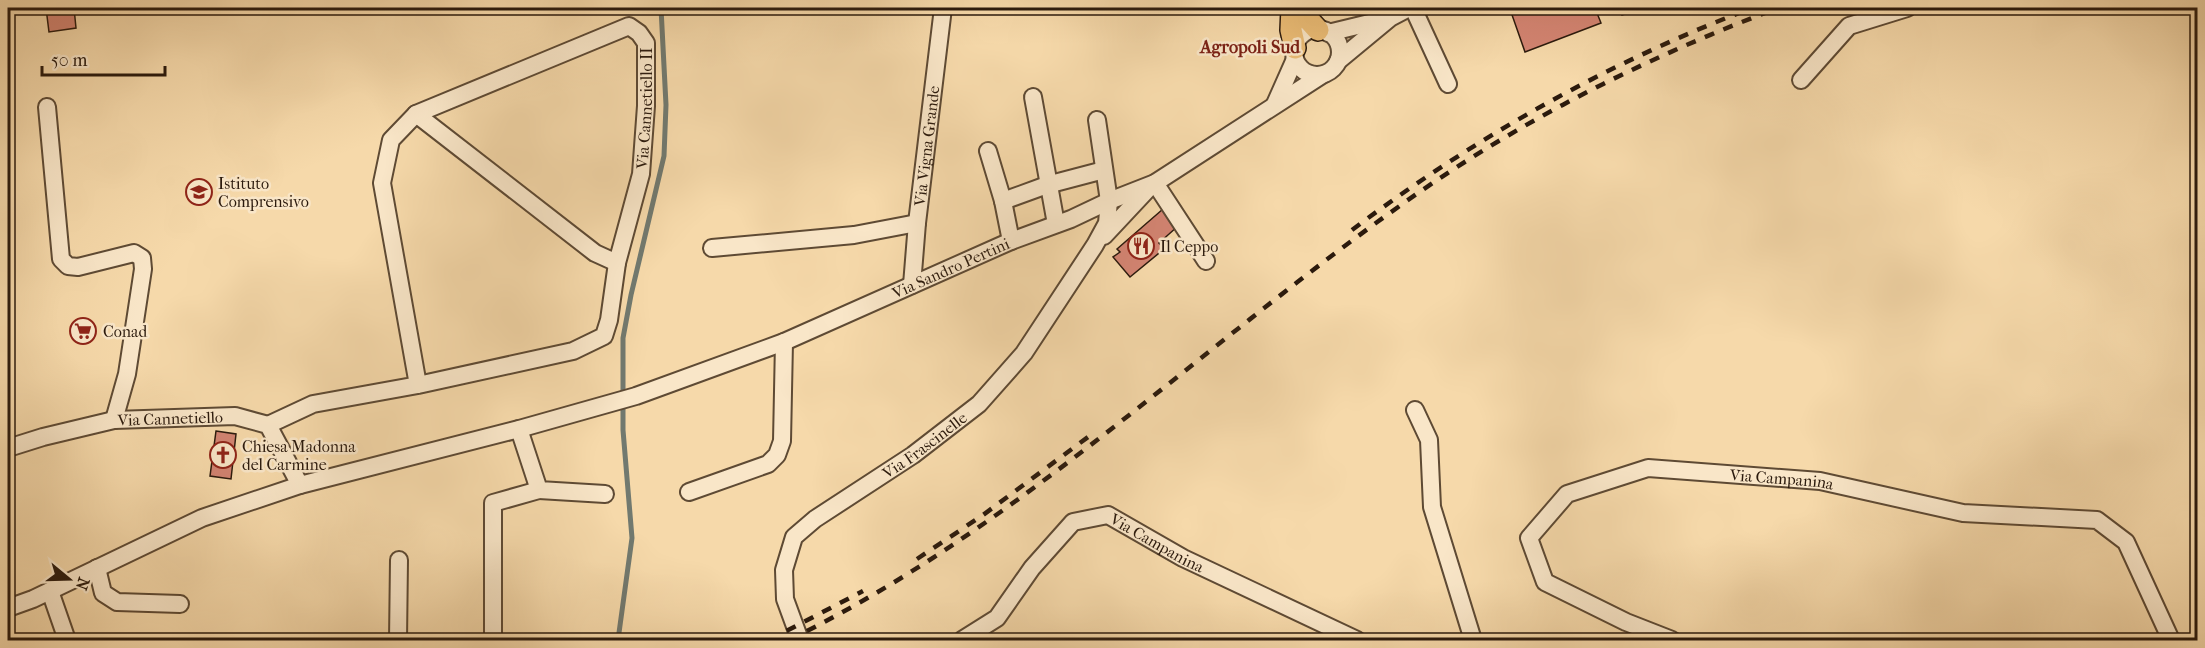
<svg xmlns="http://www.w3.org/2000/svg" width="2205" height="648" viewBox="0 0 2205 648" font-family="'IM FELL French Canon',serif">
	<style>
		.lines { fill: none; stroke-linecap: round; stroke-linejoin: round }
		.stream { stroke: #71796f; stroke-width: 5 }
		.building { fill: #d38472; stroke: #2b1a0d; stroke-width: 1.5 }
		.minor-casing { stroke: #5e4a34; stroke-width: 20 }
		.major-casing { stroke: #2b1a0d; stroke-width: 24 }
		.minor { stroke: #f9e6c8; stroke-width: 16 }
		.major { stroke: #ebbc75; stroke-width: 21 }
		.rail { stroke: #2b1a0d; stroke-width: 4.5; stroke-dasharray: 10 10; stroke-linecap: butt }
		.labels { text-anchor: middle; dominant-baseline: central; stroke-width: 5; stroke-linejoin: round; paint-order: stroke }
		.street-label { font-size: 16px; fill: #2b1a0d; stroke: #f9e6c8 }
		.poi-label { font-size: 16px; fill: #2b1a0d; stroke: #f9e6c8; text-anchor: start }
		.neighbourhood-label { font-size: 18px; font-weight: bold; fill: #7a1f14; stroke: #f9e6c8 }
	</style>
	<rect width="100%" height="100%" fill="#f6d9aa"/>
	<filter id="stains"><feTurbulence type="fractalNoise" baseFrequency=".00333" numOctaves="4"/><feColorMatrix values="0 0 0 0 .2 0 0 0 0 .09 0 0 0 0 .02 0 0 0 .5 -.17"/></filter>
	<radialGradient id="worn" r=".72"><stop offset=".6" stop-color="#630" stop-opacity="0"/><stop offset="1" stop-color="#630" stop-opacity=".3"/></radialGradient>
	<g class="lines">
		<path class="stream" d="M618,640L632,538L623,430V338L631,295L664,156L666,105L661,8"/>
	</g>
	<path class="building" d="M46,8H74L76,28L49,32Z
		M1523,8H1595L1601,23L1525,52L1511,12Z
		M1620,8H1643L1622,15Z
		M1163,209L1178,226L1159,243L1164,249L1130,277L1113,257L1120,252L1117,249Z
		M216,431L236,434L231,479L210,476Z"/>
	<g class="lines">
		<defs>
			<g id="minor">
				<path d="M1413,8L1448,84"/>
				<circle cx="1317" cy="52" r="23"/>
				<path d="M1328,33L1386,19"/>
				<path d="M1338,61L1390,18L1409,8"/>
				<path d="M1801,80L1849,26L1907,8"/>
				<path d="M1033,97L1056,224"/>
				<path d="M1275,104L1295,59"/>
				<path d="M47,107L61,259L68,266L78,267L134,253L142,258L143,269L127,374L114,420"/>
				<path d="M416,114L595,253L617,263"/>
				<path d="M988,151L1003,201L1011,241"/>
				<path d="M1155,183L1206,261"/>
				<path d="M1003,201L1047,185L1104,170"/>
				<path d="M1104,236L1148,189"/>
				<path d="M712,248L854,235L917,223"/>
				<path id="s1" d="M912,285L917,223L943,8"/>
				<path d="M1415,410L1429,440L1432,507L1473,640"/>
				<path id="s2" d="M268,425L313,404L418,385L573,351L604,336L609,320L617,263L641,174L646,106V43L639,33L629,26L416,114L391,140L382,183L418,385"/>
				<path d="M519,429L539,490L605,494"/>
				<path id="s3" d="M8,448L43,437L114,420L235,416L268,425L300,485"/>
				<path d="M689,492L768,464L777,455L782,441L784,342"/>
				<path d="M97,568L103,593L117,602L180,604"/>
				<path d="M50,591L67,640"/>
				<path id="s4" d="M8,608L33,599L202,518L300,485L519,429L636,396L784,342L1011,241L1071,219L1109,201L1155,183L1322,75"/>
				<path d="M398,640L399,560"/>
				<path d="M493,640V503L539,490"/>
				<path id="s5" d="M800,640L785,599L784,570L794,537L815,519L913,455L979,404L1024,353L1095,245L1107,223L1109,201L1097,120"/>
				<path id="s6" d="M962,640L997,618L1032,568L1073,522L1108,515L1183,558L1357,640"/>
				<path id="s7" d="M1672,640L1626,622L1545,582L1529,538L1567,494L1648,468L1820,481L1963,513L2097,520L2126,542L2171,640"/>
			</g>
			<path id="major" d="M1292,8L1291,30L1295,48
				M1298,8L1318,30"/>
		</defs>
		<use href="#minor" class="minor-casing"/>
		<use href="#major" class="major-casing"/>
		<use href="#minor" class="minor"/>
		<use href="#major" class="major"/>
		<path class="rail" d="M1352,230C1474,138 1609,62 1752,8
			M917,559L983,515L1088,437
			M769,640L863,591
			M789,640C1016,529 1196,350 1401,205C1517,122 1645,58 1778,8"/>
	</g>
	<defs>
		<symbol id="school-ring" viewBox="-11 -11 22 22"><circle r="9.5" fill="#f9e6c8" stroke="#8f2418" stroke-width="1.5"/><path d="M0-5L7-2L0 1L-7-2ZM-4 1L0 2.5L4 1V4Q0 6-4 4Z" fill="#8f2418"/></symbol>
		<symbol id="restaurant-ring" viewBox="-11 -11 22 22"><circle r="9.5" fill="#f9e6c8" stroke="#8f2418" stroke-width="1.5"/><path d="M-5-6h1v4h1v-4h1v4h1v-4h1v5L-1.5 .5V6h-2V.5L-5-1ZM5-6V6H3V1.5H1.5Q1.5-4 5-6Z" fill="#8f2418"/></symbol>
		<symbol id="supermarket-ring" viewBox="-11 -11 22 22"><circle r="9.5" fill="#f9e6c8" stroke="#8f2418" stroke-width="1.5"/><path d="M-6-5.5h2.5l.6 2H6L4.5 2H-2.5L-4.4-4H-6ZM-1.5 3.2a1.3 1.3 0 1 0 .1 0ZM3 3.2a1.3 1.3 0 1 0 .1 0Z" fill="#8f2418"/></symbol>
		<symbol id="church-ring" viewBox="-11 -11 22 22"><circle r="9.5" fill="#f9e6c8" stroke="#8f2418" stroke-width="1.5"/><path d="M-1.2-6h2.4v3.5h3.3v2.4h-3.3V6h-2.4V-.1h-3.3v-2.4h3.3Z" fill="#8f2418"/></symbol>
	</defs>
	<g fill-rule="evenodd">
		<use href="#school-ring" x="184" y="177" width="30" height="30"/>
		<use href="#restaurant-ring" x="1126" y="231" width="30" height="30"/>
		<use href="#supermarket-ring" x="68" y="316" width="30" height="30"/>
		<use href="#church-ring" x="208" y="440" width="30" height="30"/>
	</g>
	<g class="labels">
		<g class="street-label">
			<text stroke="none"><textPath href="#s2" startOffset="582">Via Cannetiello II</textPath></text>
			<text stroke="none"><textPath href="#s1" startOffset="140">Via Vigna Grande</textPath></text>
			<text stroke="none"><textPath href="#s4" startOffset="1005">Via Sandro Pertini</textPath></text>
			<text stroke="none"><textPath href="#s3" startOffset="166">Via Cannetiello</textPath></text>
			<text stroke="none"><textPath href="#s5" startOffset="267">Via Frascinelle</textPath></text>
			<text stroke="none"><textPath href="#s7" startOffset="464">Via Campanina</textPath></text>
			<text stroke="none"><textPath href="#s6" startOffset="256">Via Campanina</textPath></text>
		</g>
		<g class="poi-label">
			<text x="218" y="183">Istituto<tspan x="218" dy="18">Comprensivo</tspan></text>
			<text x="1160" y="246">Il Ceppo</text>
			<text x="103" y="331">Conad</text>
			<text x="242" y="446">Chiesa Madonna<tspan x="242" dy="18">del Carmine</tspan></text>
		</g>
		<g class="neighbourhood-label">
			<text x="1250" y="47">Agropoli Sud</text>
		</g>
	</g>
	<rect width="2205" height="648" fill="none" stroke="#f6d9aa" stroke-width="30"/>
	<rect x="9" y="9" width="2187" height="630" fill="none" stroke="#2b1a0d" stroke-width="3"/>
	<rect x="15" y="15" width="2175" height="618" fill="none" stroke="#2b1a0d" stroke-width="1.5"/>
	<g transform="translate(69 579) rotate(109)" stroke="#f9e6c8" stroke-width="4.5" paint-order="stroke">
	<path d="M0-4.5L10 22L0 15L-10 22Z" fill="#2b1a0d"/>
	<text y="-9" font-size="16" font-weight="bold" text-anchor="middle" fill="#2b1a0d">N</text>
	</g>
	<path d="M42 66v9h123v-9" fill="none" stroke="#2b1a0d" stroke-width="3"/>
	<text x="51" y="66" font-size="18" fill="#2b1a0d" stroke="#f9e6c8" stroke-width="4.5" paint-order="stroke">50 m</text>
	<rect width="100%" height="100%" filter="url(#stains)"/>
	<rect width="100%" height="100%" fill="url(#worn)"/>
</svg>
